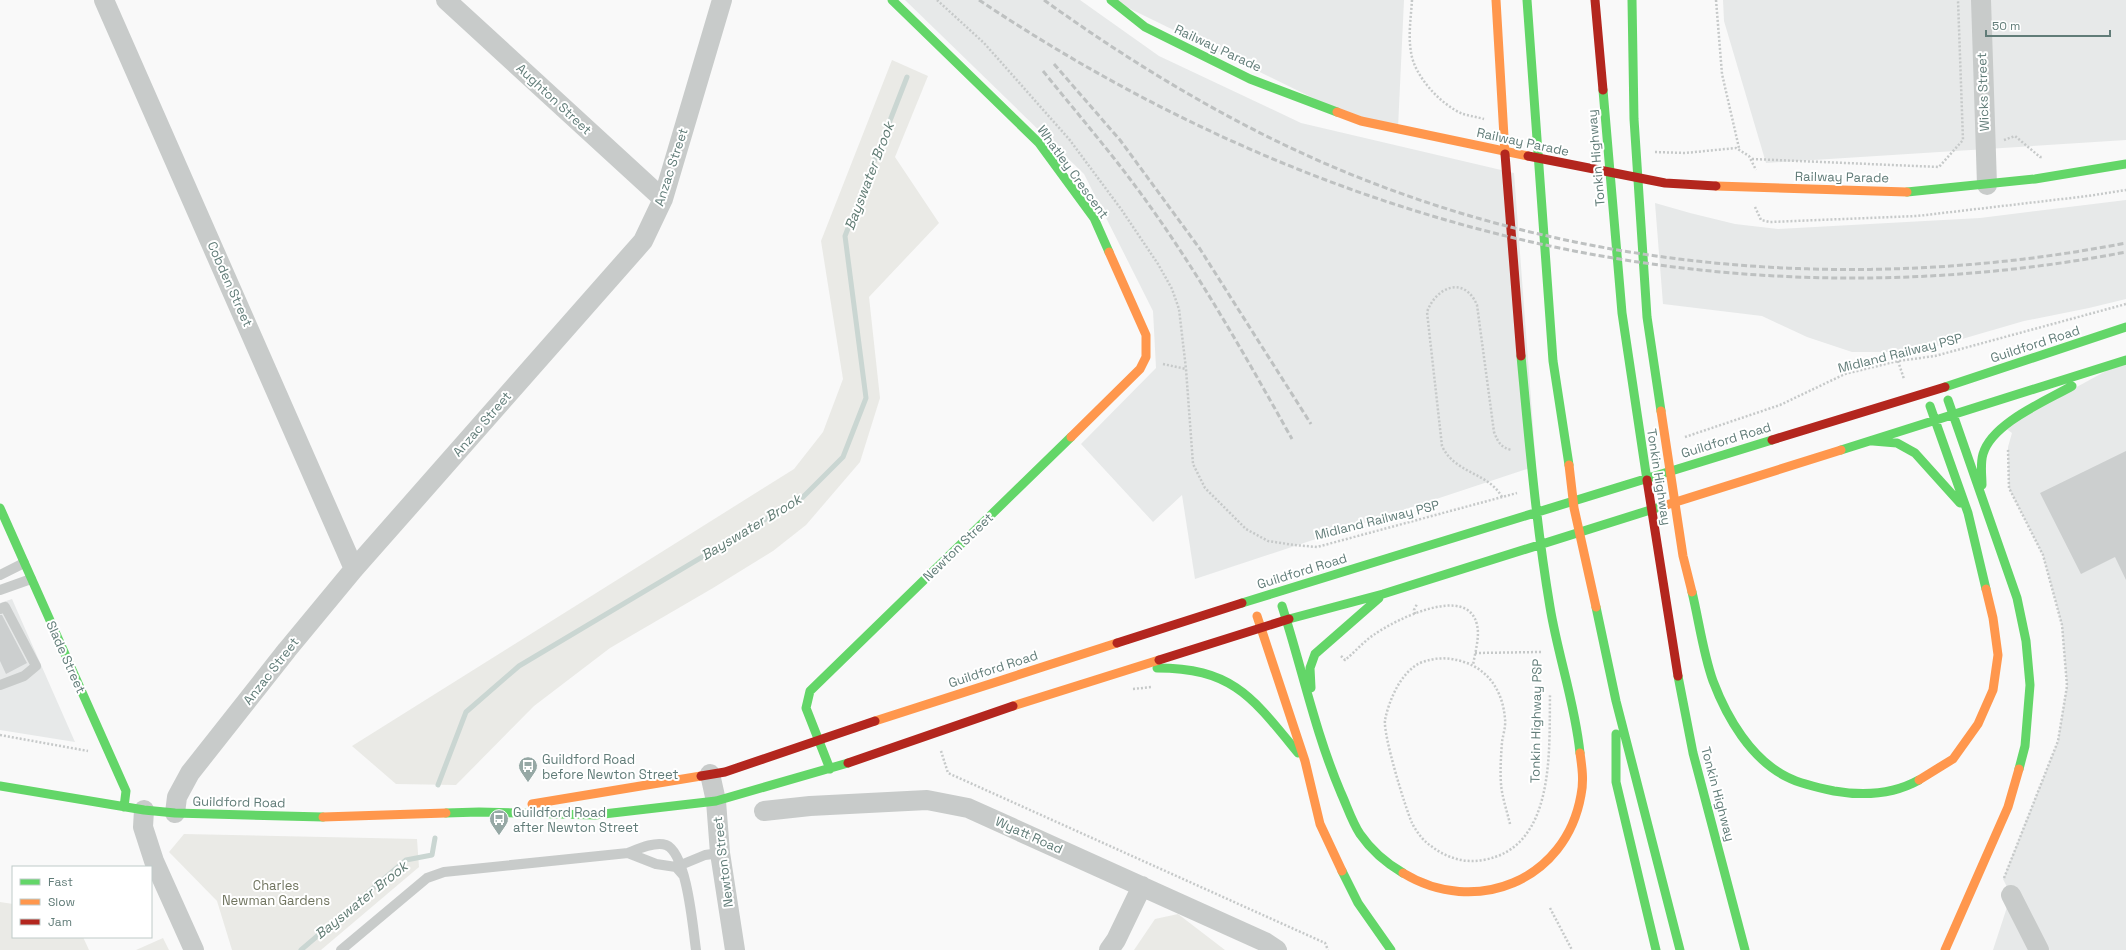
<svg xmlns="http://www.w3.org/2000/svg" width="2126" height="950" viewBox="0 0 2126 950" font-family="'Space Grotesk',sans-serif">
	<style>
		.built { fill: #e7e9e9 }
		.green { fill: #eaeae6 }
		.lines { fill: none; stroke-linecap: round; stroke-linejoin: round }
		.stream { stroke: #cad6d2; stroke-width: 5 }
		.building { fill: #cccfcf }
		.path { stroke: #c6c9c9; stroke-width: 2.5; stroke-dasharray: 2 2; stroke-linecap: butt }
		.lane { stroke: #c8cbca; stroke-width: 10 }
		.street { stroke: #c8cbca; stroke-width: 20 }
		.fast { stroke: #63d668; stroke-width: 9 }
		.slow { stroke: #ff974d; stroke-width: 9 }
		.jam { stroke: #b3261e; stroke-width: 9 }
		.rail { stroke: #bec1c1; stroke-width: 3; stroke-dasharray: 6 3; stroke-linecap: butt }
		.labels { text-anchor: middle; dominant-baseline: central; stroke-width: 4; stroke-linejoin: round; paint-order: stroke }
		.street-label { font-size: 13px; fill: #617c78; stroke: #fff }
		.poi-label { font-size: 13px; fill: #617c78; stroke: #fff; text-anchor: start }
		.park-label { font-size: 13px; fill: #70745f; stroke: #fff }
		.water-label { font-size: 14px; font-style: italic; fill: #607b73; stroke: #fff }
	</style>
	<rect width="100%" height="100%" fill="#f9f9f9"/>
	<path class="built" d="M905,0H1080L1159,56L1301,123L1514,173L1536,466L1195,579L1182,495L1153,522L1081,444L1156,368L1153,311L1084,174Z
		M1112,0H1404L1398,128L1362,122Z
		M1723,0H2126V140L1766,163L1724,21Z
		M2126,200V299L2089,308L2024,321L1931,348L1894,352H1852L1807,337L1762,316L1663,304L1655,203L1690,213L1735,224L1778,229L1980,218Z
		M2126,360V950H1993L2011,895L2003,879L2058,741L2067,686L2062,625L2043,555L2009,488L2008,447L2012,433L2004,427Z
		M12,599L75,742L0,730V603Z"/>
	<path class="green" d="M892,60L928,76L895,157L939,223L869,297L880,398L860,462L806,525L773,551L713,588L610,648L534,706L456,785L396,784L352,746L794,469L823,432L843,379L821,241Z
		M184,834L417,839L419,867L321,950H232L217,901L169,852Z
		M0,902L13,904V937H83L89,950H0Z
		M1178,914L1225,950H1134L1155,919Z
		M163,938L169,950H136Z"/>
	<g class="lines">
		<path class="stream" d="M438,785L466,712L519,666L803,497L843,457L866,398L845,236L907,77
			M301,950L406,860L432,855L435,838"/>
	</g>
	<path class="building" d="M2126,451V580L2115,557L2081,574L2040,493Z
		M0,615H2L27,663L6,674L0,661Z"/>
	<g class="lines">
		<path class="path" d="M937,0L984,43L1069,139L1121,209L1158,264L1172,289L1179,309L1186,369L1193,464L1205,488L1246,529L1268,541L1294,545L1317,547L1517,493
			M1412,0C1411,17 1408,35 1411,52C1414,76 1441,105 1463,114C1470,116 1477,117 1484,119
			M1716,0L1722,74L1739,148
			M2004,140L2015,136L2040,157H2043
			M1655,152L1685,153L1736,148L1749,156L1756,170
			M1752,159L1939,167L1963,140L1958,0
			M1755,207L1761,220L1770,222L1917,216L2088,196L2126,190
			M1898,361L1904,379
			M1163,364L1186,369
			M1685,437L1780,405L1845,374L1898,361L1935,356L2126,304
			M1502,497C1488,472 1455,474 1442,446L1427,312C1436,287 1464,275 1477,305L1494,432C1498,442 1501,448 1512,450
			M1415,614L1414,610L1417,604
			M1475,653L1541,652
			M1341,656L1345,660C1355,652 1364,641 1375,634C1395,620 1468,583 1477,625C1480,636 1475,653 1473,665
			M1133,689L1152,687
			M0,735L88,751
			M941,751L948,773L1325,943L1328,950
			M1510,824C1507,811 1502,797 1501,784C1500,770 1501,756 1502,742C1503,735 1506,726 1505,719C1503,692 1489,670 1464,662C1449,657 1435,657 1420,663C1401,672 1389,700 1385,720C1383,735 1405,807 1412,823C1415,829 1421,838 1426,842C1442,856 1462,864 1483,860C1556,848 1549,750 1550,694
			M2004,878L2058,741L2067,686L2062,625L2043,555L2009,488L2008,449
			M1550,908L1572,950"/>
		<path class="lane" d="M0,575L24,563
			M0,590L31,579
			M0,609L5,607L36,666L24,676L0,685
			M628,853L656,864L676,867L683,875
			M676,867L705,855L720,853
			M341,950L427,878L444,872L628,853C638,849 655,841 666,845C687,853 693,929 696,950"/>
		<path class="street" d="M104,0L354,569
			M446,0L663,199
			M1981,0L1987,185
			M710,774L716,801L720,853L735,950
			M144,810L143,827L154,861L194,950
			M764,811L810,806L927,800L968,808L1265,942L1277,950
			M175,813L177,797L190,773L287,650L354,569L643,241L663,199L722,0
			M2011,895L2039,950
			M1109,950L1116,940L1142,886"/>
		<path class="fast" d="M892,0L1039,143L1094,218L1109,252
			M1111,0L1145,27L1250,79L1337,112
			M1527,0L1553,361L1569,465
			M1632,0L1634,119L1647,317L1661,411
			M1603,90L1622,313L1647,480
			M1907,192L2035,179L2126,164
			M1521,356C1529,440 1536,524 1550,607C1558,656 1575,703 1580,753
			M1945,387L2126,327
			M1948,400L2017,598L2026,641L2030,685L2025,746L2019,769
			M1930,406L1968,513L1986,589
			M1873,441L1897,443L1915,453L1960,503
			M1841,450L2126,360
			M1982,485C1982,475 1980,464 1983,454C1992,423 2046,401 2072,386
			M0,508L126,791L124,807
			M1692,592C1699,621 1703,653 1713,681C1727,718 1751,759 1787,777C1801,784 1819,788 1834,791C1863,796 1892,795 1919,780
			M1242,603L1772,440
			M1282,606C1302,668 1315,732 1341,793C1347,806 1352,822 1360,834C1371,850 1386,863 1403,873
			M1596,607L1616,701L1680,950
			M1289,619L1383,594L1663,506
			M1157,668C1233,668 1253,698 1298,753
			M1678,676L1693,753L1745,950
			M1311,688L1310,668L1315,654L1379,598
			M1616,734V782L1656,950
			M830,769L806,708L810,691L1071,437
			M0,786L144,810L175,813L323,817
			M446,813L479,812L595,815L716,801L848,763
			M1342,871L1358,903L1391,950"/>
		<path class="slow" d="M1496,0L1505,154
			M1337,112L1361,121L1528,156
			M1716,186L1907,192
			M1661,411L1683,556L1692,592
			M1071,437L1140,369L1146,357V335L1109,252
			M1569,465L1574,508L1596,607
			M1663,506L1841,450
			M1257,616L1305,761L1320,824L1342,871
			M1013,706L1159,660
			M875,721L1117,643
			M1919,780L1953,759L1978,724L1993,690L1998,655L1993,618L1986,589
			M532,804L701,776
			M323,817L446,813
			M1403,873C1475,917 1566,881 1581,795C1584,781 1582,767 1580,753
			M1945,950L2008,807L2019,769"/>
		<path class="jam" d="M1595,0L1603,90
			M1505,154L1521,356
			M1528,156L1665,183L1716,186
			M1772,440L1945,387
			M1647,480L1678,676
			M1117,643L1242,603
			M1159,660L1289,619
			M848,763L1013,706
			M701,776L725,772L875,721"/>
		<path class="rail" d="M979,0C1321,229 1718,330 2126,252
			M1044,0C1126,59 1214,113 1306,155C1561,271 1852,296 2126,243
			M1054,64L1120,140L1200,249L1311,424
			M1043,71C1072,107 1102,142 1130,179C1192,261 1242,350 1292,439"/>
	</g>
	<defs>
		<symbol id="bus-pin" viewBox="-11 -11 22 30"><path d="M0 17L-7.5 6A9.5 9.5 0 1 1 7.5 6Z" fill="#96a8a5" stroke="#fff"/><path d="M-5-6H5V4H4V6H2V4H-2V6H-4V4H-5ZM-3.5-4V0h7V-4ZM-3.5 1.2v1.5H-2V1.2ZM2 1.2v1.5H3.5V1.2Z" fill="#fff"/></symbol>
	</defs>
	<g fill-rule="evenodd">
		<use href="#bus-pin" x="517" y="755" width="22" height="30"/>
		<use href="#bus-pin" x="488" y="808" width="22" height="30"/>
	</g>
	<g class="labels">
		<g class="street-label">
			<text transform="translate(1218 48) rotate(25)">Railway Parade</text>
			<text transform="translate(1983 92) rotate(-92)">Wicks Street</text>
			<text transform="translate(554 99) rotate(43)">Aughton Street</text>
			<text transform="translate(1523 142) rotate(12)">Railway Parade</text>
			<text transform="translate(1596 158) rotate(-95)">Tonkin Highway</text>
			<text transform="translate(671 167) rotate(-72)">Anzac Street</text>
			<text transform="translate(1073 172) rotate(54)">Whatley Crescent</text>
			<text transform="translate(1842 177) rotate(1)">Railway Parade</text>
			<text transform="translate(230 284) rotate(66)">Cobden Street</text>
			<text transform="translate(2035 344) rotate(-18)">Guildford Road</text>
			<text transform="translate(1900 353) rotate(-14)">Midland Railway PSP</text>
			<text transform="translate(482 424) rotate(-49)">Anzac Street</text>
			<text transform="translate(1726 440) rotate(-17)">Guildford Road</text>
			<text transform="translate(1659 477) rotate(81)">Tonkin Highway</text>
			<text transform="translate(1377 520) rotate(-14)">Midland Railway PSP</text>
			<text transform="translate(958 547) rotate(-44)">Newton Street</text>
			<text transform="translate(1302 571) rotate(-17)">Guildford Road</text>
			<text transform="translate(66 657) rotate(66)">Slade Street</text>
			<text transform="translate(993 669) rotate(-18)">Guildford Road</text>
			<text transform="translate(271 671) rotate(-52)">Anzac Street</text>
			<text transform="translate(1536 721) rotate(-89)">Tonkin Highway PSP</text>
			<text transform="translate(1718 794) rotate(75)">Tonkin Highway</text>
			<text transform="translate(239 802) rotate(1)">Guildford Road</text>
			<text transform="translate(1029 835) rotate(24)">Wyatt Road</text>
			<text transform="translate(723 862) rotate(-97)">Newton Street</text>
		</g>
		<g class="poi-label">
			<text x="542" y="759">Guildford Road<tspan x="542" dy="15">before Newton Street</tspan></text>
			<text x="513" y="812">Guildford Road<tspan x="513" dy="15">after Newton Street</tspan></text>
		</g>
		<g class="park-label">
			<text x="276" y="885">Charles<tspan x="276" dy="15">Newman Gardens</tspan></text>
		</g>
		<g class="water-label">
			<text transform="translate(869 176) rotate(-69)">Bayswater Brook</text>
			<text transform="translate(751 527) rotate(-31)">Bayswater Brook</text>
			<text transform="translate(361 900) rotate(-39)">Bayswater Brook</text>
		</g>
	</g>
	<rect x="12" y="866" width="140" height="72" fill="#ffffff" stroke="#c0cbc9"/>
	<rect x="20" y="879" width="20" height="6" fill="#63d668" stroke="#c0cbc9"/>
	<text x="48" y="886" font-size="12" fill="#617c78">Fast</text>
	<rect x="20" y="899" width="20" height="6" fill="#ff974d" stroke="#c0cbc9"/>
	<text x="48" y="906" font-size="12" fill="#617c78">Slow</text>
	<rect x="20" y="919" width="20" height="6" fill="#b3261e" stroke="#c0cbc9"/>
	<text x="48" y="926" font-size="12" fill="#617c78">Jam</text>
	<path d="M1986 30v6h124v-6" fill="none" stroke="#617c78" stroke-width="2"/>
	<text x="1992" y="30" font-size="12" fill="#617c78" stroke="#ffffff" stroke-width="3" paint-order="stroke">50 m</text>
</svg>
